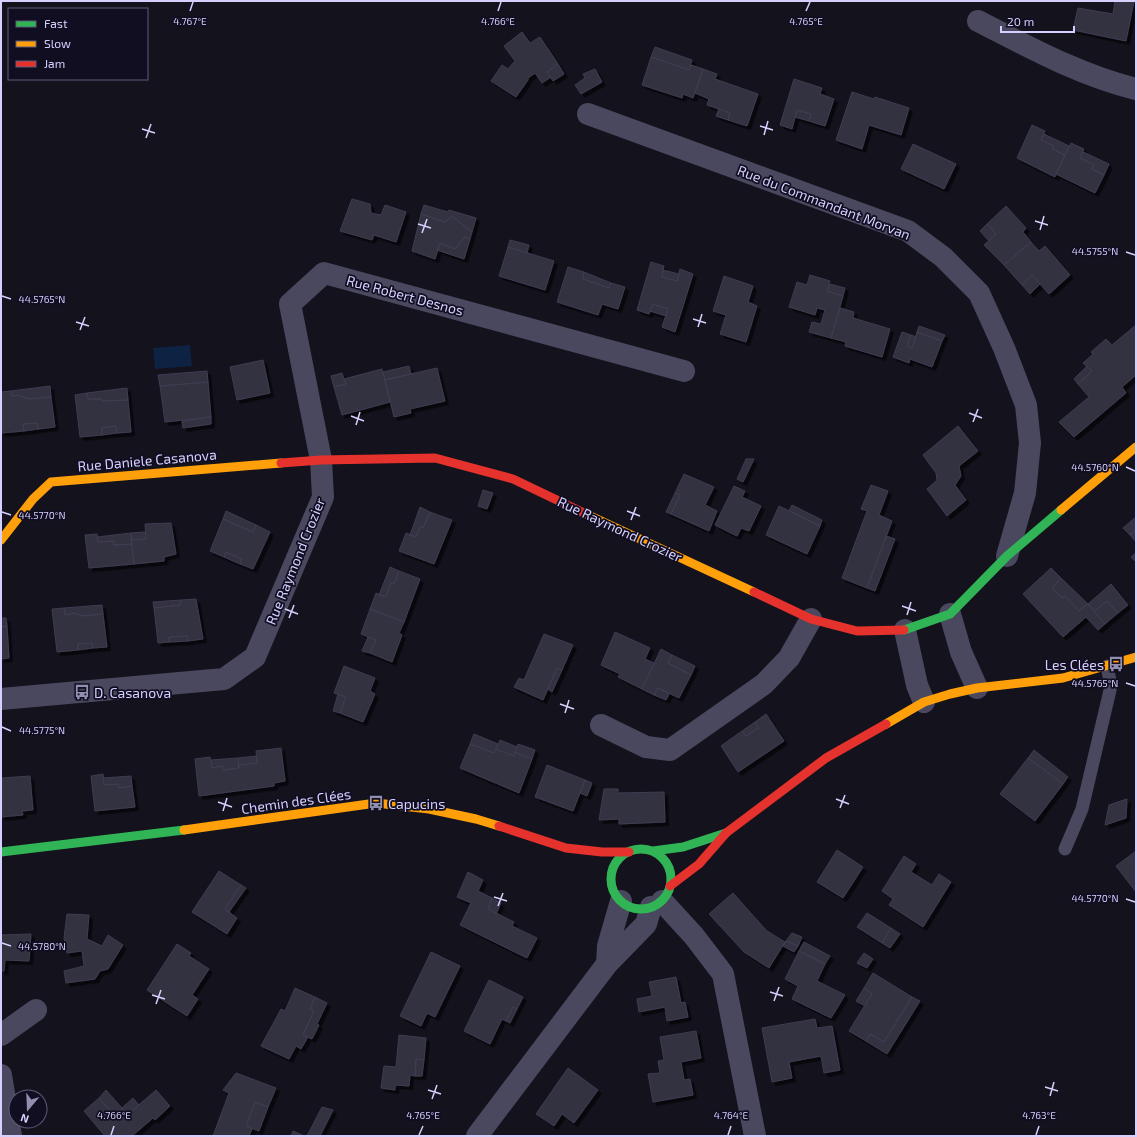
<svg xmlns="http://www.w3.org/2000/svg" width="1137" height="1137" viewBox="0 0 1137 1137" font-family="'Exo 2',sans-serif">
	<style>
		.water { fill: #0e2243 }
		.building { fill: #323040; stroke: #403c52; filter: url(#shadow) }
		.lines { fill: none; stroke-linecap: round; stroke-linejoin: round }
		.lane { stroke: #49485e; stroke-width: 13 }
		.street { stroke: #49485e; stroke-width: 22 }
		.fast { stroke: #30b455; stroke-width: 9 }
		.slow { stroke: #ff9f0a; stroke-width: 9 }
		.jam { stroke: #e5322d; stroke-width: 9 }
		.ticks { fill: none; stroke: #d5d0fe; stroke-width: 1.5 }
		.labels { text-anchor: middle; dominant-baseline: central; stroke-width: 3.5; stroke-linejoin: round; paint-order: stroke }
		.street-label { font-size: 14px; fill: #d5d0fe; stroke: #110e22 }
		.poi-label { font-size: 14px; fill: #d5d0fe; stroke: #110e22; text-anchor: start }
		.ticks-label { font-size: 10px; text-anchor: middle; fill: #d5d0fe; stroke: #110e22; stroke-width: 3.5; stroke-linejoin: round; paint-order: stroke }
	</style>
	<defs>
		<filter id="shadow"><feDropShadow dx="3.5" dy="3.5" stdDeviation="0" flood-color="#0009"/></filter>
	</defs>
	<rect width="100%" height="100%" fill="#14121d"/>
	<path class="water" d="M190,345L192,366L155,369L153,348Z"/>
	<path class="building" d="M1115,1H1134L1126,41L1073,30L1078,8L1113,14Z
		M522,32L530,43L540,37L558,64L547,72L551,77L542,83L535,73L528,78V80L516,97L491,81L502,65L508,69L515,61L504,46Z
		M655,47L692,60L689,70L651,57Z
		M651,57L689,70L691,65L703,69L693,98L683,94L682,98L642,85Z
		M558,64L564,74L553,81L547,72Z
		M595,69L602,82L581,94L575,85L585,78L583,74Z
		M703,69L717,74L715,79L758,94L747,126L728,120L730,113L707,105L709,99L695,93Z
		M794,79L822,88L820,94L834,99L825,126L809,121L811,114L797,110L792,129L780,125Z
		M852,92L874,99L875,97L909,108L901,135L869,125L862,149L836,140Z
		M719,109L730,113L728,120L716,116Z
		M797,110L811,114L809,121L795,117Z
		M1032,125L1045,131L1041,140L1054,146L1052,149L1065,155L1055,177L1017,158Z
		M1044,134L1069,146L1065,155L1052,149L1054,146L1041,140Z
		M1071,143L1084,149L1080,158L1094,165L1092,169L1104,175L1095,193L1056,174Z
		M913,144L956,164L944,189L901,169Z
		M1083,152L1109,164L1104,175L1092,169L1094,165L1080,158Z
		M352,199L370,204L371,213L381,215L385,205L406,212L396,242L374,235L372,240L340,231Z
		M424,205L448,212L449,210L476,218L472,232L452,216L445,222L421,214Z
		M1006,206L1026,228L1023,232L1031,242L1004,265L984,245L996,234L987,224Z
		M421,214L445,222L452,216L472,232L470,239L465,237L455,249L440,243L435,259L412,251Z
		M987,224L996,234L989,241L980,231Z
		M465,237L470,239L464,259L437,250L440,243L455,249Z
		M510,240L529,245L527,253L508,247Z
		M1031,242L1039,251L1045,246L1070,275L1049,294L1032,275L1022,285L1004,265Z
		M508,247L554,261L545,290L499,276Z
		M651,262L664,266L662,277L677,281L680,269L693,274L675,332L662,327L668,309L653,304L649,314L637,310Z
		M568,267L584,272L583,279L609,288L611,283L625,287L618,309L602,304L598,315L557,302Z
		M663,270L679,274L677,281L662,277Z
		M584,272L611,283L609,288L583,279Z
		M810,275L830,281L827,291L843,296L831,338L809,332L812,322L821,324L825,310L817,308L815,315L789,307L797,282L807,285Z
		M1032,275L1040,284L1030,294L1022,285Z
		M724,276L753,286L748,302L757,306L746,342L720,334L726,315L713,311Z
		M830,284L845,288L843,296L827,291Z
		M653,304L668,309L666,316L650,311Z
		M840,308L854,312L853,318L890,329L882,357L845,346L846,342L831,338Z
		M1136,325V375L1122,387L1126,393L1074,437L1059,422L1089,397L1078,384L1092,371L1083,363L1093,354L1091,352L1106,339L1112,345Z
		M919,326L945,335L942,341L917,332Z
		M902,332L911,335L907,346L912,348L917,332L942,341L932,367L910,359L909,363L893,357Z
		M911,335L916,337L912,348L907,346Z
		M263,360L270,393L237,400L230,367Z
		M409,366L411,374L385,380L383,372Z
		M1087,366L1092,371L1078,384L1074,379Z
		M437,368L445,401L410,409L411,413L394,417L385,380Z
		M382,369L390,402L342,415L334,387L346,384L344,379Z
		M207,371L208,382L160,386L158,375Z
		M342,373L346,384L334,387L331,376Z
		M208,382L211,417L165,422L160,386Z
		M50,386L51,397L29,399L18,395L12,396L11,391Z
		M127,388L128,400L104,401L100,399H88L87,393Z
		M11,391L12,396L18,395L29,399L51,397L55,427L38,429L37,423L23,424L24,431L1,433V392Z
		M87,393L88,399H100L104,401L128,400L131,432L117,433L116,426L102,428V435L80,437L75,395Z
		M211,417V424L183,428L182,421Z
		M37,423L38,429L24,431L23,424Z
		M116,426L117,433L102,435V428Z
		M958,426L978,451L959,466L961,476L955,485L966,500L947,516L927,489L937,480L936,473L923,455Z
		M746,459H754L743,482L737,479Z
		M684,474L714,487L705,505L717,511L709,531L671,514L680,495L675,493Z
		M871,485L888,491L879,515L892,521L867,588L842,578L867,511L861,509Z
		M734,486L745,491L742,497L761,506L749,531L741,528L737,536L715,525Z
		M483,490L493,493L487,509L478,506Z
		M675,493L680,495L671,514L666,512Z
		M792,505L822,520L820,526L789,511Z
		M779,506L820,526L807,554L766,535Z
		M420,507L430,512L423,528L420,527L416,537L410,535Z
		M226,511L256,525L253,532L223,519Z
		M430,512L452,520L434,564L399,551L406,533L416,537L420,527L423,528Z
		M1136,517V530L1130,535L1123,528Z
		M223,519L253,532L256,525L270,532L253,569L240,564L242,559L226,552L224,557L210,551Z
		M171,523L176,554L164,557V561L134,564L131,540L146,539L145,524Z
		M1136,530V542L1130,535Z
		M145,532L146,539L131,540V533Z
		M131,533L132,544L114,545V541L98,542L97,537Z
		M97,534L98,542L114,541V545L132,544L134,564L89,568L85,535Z
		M886,536L895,539L875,591L867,588Z
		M226,552L242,559L240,564L224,557Z
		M1136,553V562L1131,557Z
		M390,567L399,571L394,584L391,583L386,597L379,595Z
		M1051,568L1061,578L1052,588L1062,598L1065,596L1079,611L1088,604L1105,624L1098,630L1086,617L1063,637L1023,594Z
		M399,571L420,579L404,622L370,609L376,593L386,597L391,583L394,584Z
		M1061,578L1088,604L1079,611L1065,596L1062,598L1052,588Z
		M1111,584L1128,605L1118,613L1107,601L1094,611L1088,604Z
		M196,599L203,639L188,641L187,636L169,637V642L158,643L154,608L180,605L181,600Z
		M181,600L180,605L154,608L153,602Z
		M1107,601L1118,613L1105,624L1094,611Z
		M102,605L103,614L84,616L73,613L65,615L64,608Z
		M64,608L65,615L73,613L84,616L103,614L107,647L93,648L92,643L78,644V650L57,652L52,609Z
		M370,609L404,622L399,633L402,635L392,662L370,653L376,640L361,634Z
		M1,618H6L7,626L1,627Z
		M7,626L9,658L1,659V627Z
		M615,632L650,648L645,659L654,663L642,689L618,677L620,674L601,665Z
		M544,634L573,645L562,670L557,668L543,700L514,687L519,678L524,680Z
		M187,636L188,641L169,642V637Z
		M368,637L376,640L370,653L362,651Z
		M92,643L93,648L78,650V644Z
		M661,649L672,655L668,663L691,675L679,698L658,688L654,695L642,689Z
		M672,655L695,666L691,675L668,663Z
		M344,666L375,678L370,691L375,694L363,722L340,713L346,697L334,693Z
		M557,668L562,670L552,692L548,689Z
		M658,688L669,694L666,700L654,695Z
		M338,694L346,697L340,713L333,711Z
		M766,714L784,741L738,772L721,746L742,731L746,736L759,728L755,722Z
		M755,722L759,728L746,736L742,731Z
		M474,734L498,744L494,753L470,744Z
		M500,740L517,747L514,756L496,749Z
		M470,744L494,753L496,749L514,756L515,752L532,759L519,793L460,768Z
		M518,744L535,750L532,759L515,752Z
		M281,748L285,781L274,783V786L199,796L195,759L210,757L212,768L223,766L224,770L239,768V765L257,763L256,751Z
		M1034,750L1068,777L1063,784L1028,758Z
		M257,756V763L239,765L238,758Z
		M238,758L239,768L224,770L223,766L212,768L211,760Z
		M1028,758L1063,784L1035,821L1000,794Z
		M547,765L585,780L573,811L535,797Z
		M103,774L104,785L118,784L119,788L132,786L135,807L95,811L91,776Z
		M30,776L33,810L22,811L23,815L1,817L2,778Z
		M131,776L132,786L119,788L118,784L104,785L103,778Z
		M585,780L592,783L587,796L580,793Z
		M604,789H618V793L664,792L665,822L619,824V819L599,820Z
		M1127,799L1126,818L1105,825L1109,805Z
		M837,850L863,867L843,898L817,882Z
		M1136,851V892L1116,866Z
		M904,856L916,864L911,872L932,885L939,874L951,882L923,927L889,905L893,899L882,891Z
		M219,871L241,885L225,909L237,918L227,934L192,912Z
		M468,872L483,880L478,891L492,898L488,909L514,922L512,926L537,938L527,958L460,925L471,903L457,897Z
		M241,885L246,888L229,912L225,909Z
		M733,893L767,931L785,942L769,968L744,952L709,914Z
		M492,898L501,903L496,914L488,909Z
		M867,913L891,928L882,943L857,927Z
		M67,914L89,915L87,939L102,946L108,935L123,945L108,969L100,971L95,979L66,983L64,971L84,966L82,951L67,953L64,938Z
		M891,928L900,934L890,948L882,943Z
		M792,933L802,937L798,946L786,941Z
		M31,934L29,961L5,960L4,971H1V935Z
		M786,941L798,946L794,952L783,946Z
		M804,942L830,956L825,964L799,951Z
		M177,944L191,953L189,956L209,969L192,995L198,999L187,1016L147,990Z
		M799,951L825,964L817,981L845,995L831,1018L792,999L798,986L785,979Z
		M431,952L460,966L435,1017L427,1013L421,1026L400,1016Z
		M864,953L873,959L867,968L857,963Z
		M873,973L912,997L884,1042L870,1034L866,1041L849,1031L872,994L864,988Z
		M676,977L681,1003L685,1002L688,1017L667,1021L665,1007L639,1012L637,999L652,996L649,982Z
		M489,980L523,997L517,1009L513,1007L506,1021L502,1019L490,1044L464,1031Z
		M295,988L315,997L310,1009L314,1011L303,1035L308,1037L301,1049L296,1046L289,1059L261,1046L281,1009L285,1011Z
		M864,988L872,994L865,1006L856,1001Z
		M315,997L327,1003L317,1024L319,1025L312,1039L303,1035L314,1011L310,1009Z
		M912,997L920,1001L887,1054L866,1041L870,1034L884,1042Z
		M513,1007L517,1009L510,1023L506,1021Z
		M815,1019L817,1028L832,1026L840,1070L824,1073L821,1056L789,1062L792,1078L772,1082L762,1028Z
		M696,1031L701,1058L681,1062L684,1080L690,1079L693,1095L653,1102L648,1074L660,1073L658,1061L664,1060L660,1037Z
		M399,1035L426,1038L424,1060L416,1059L415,1076L410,1075L409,1086L395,1085V1090L381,1088L384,1066L396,1067Z
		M416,1059L424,1060L422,1076H415Z
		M568,1068L598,1090L574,1123L562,1114L554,1126L536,1114Z
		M236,1073L276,1088L268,1107L255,1102L246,1126L252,1129L249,1136H213L229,1093L223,1090Z
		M106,1090L122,1108L114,1115L99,1098Z
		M156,1090L170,1106L155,1120L153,1118L132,1136H105L84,1111L99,1098L114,1115L122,1108L127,1115Z
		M133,1098L139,1105L127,1115L122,1108Z
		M255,1102L268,1107L259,1131L246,1126Z
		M322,1107L333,1110L320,1136H307Z
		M293,1131L304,1136H291Z"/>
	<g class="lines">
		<path class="lane" d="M1065,849L1082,809L1111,686L1107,666"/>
		<path class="street" d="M978,21C1029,47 1079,75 1136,89
			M588,114L908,231L943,257L979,293L1004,348L1026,405L1030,443L1025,493L1007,556
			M950,614L961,652L977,688
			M905,630L917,685L924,702
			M1,699L224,679L255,657L323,497L321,460L290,304L324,273L684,371
			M601,725L646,747L670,750L764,684L789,658L811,619
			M662,901L694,936L723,974L755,1136
			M607,964L608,946L621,901
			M1,1035L36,1010
			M1,1075L11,1136
			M477,1136L607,964L646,924L651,907"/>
		<path class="fast" d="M904,630L950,614L1007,556L1061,510
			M611 879a30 30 0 1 1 60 0a30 30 0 1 1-60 0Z
			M653,851L683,847L726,833
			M1,852L184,830"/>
		<path class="slow" d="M1061,510L1136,447
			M584,513L754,592
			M1,540L33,499L51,482L281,463
			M886,724L924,702L950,694L977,688L1063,678L1136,657
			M184,830L376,803L429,809L476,819L499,826"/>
		<path class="jam" d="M281,463L321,460L435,458L513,479L584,513
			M754,592L811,619L857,631L904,630
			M499,826L566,848L602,852H629
			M670,886L699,864L726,833L826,758L886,724"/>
	</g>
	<path class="ticks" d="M190,11L193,2M498,11L501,2M806,11L810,2M760,126L773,130M142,129L155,133M764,135L768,121M146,138L151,124M1035,221L1048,225M418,224L431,228M1040,230L1044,216M422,233L427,219M1126,252L1135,255M2,296L11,299M693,319L706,323M76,322L89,326M698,327L702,314M80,330L85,317M969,413L982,418M351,416L364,421M973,422L978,409M356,425L360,412M1126,467L1135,471M627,511L640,516M2,512L11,515M631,520L636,507M902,606L916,611M285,609L298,614M907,615L911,602M289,618L294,605M1126,683L1135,686M560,704L574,709M565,713L569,700M2,727L11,731M836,799L849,804M218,802L232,807M840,808L845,795M223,811L227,798M494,897L507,901M1126,899L1135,902M498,906L503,893M2,943L11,946M770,992L783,996M152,995L165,999M774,1001L779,987M156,1004L161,990M1045,1087L1058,1091M428,1090L441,1094M1050,1096L1054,1082M432,1099L437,1085M111,1135L114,1126M419,1135L423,1126M728,1135L731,1126M1036,1135L1039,1126"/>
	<defs>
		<symbol id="bus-bare" viewBox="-9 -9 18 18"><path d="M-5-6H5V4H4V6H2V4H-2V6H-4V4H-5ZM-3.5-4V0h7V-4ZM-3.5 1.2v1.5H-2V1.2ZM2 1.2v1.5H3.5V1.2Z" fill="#918eaf" stroke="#110e22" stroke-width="2.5" paint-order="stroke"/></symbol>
	</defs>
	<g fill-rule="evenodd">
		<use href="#bus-bare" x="1105" y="653" width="22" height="22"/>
		<use href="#bus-bare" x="71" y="681" width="22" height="22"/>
		<use href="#bus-bare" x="365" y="792" width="22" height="22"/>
	</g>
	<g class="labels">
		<g class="street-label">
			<text transform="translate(824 202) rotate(21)">Rue du Commandant Morvan</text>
			<text transform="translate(405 295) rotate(15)">Rue Robert Desnos</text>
			<text transform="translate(147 460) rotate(-5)">Rue Daniele Casanova</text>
			<text transform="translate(620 529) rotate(25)">Rue Raymond Crozier</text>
			<text transform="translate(295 561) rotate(-68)">Rue Raymond Crozier</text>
			<text transform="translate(296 801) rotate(-8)">Chemin des Clées</text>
		</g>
		<g class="poi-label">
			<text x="1104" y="664" text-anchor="end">Les Clées</text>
			<text x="94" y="692">D. Casanova</text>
			<text x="388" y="803">Capucins</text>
		</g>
	</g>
	<g class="ticks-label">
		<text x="498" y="25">4.766°E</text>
		<text x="806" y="25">4.765°E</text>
		<text x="190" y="25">4.767°E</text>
		<text x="1095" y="255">44.5755°N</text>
		<text x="42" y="303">44.5765°N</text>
		<text x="1095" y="471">44.5760°N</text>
		<text x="42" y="519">44.5770°N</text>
		<text x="1095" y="687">44.5765°N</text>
		<text x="42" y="734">44.5775°N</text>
		<text x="1095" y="902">44.5770°N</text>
		<text x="42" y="950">44.5780°N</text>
		<text x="114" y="1119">4.766°E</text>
		<text x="423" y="1119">4.765°E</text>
		<text x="731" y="1119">4.764°E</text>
		<text x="1039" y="1119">4.763°E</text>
	</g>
	<rect width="1137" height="1137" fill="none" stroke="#d5d0fe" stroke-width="4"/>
	<rect x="8" y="8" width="140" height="72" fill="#110e22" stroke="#5f5c7a"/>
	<rect x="16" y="21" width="20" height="6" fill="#30b455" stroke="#5f5c7a"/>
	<text x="44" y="28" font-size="12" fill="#d5d0fe">Fast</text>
	<rect x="16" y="41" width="20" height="6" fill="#ff9f0a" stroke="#5f5c7a"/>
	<text x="44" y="48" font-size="12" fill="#d5d0fe">Slow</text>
	<rect x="16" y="61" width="20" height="6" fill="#e5322d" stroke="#5f5c7a"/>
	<text x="44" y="68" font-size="12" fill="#d5d0fe">Jam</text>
	<g transform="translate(28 1109) rotate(199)"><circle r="19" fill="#110e22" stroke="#5f5c7a"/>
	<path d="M0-3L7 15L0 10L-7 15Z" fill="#918eaf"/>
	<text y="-6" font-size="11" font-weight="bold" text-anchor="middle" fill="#d5d0fe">N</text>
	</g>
	<path d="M1001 26v6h73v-6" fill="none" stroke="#d5d0fe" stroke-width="2"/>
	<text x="1007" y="26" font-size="12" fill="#d5d0fe" stroke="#110e22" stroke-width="3" paint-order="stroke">20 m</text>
</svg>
